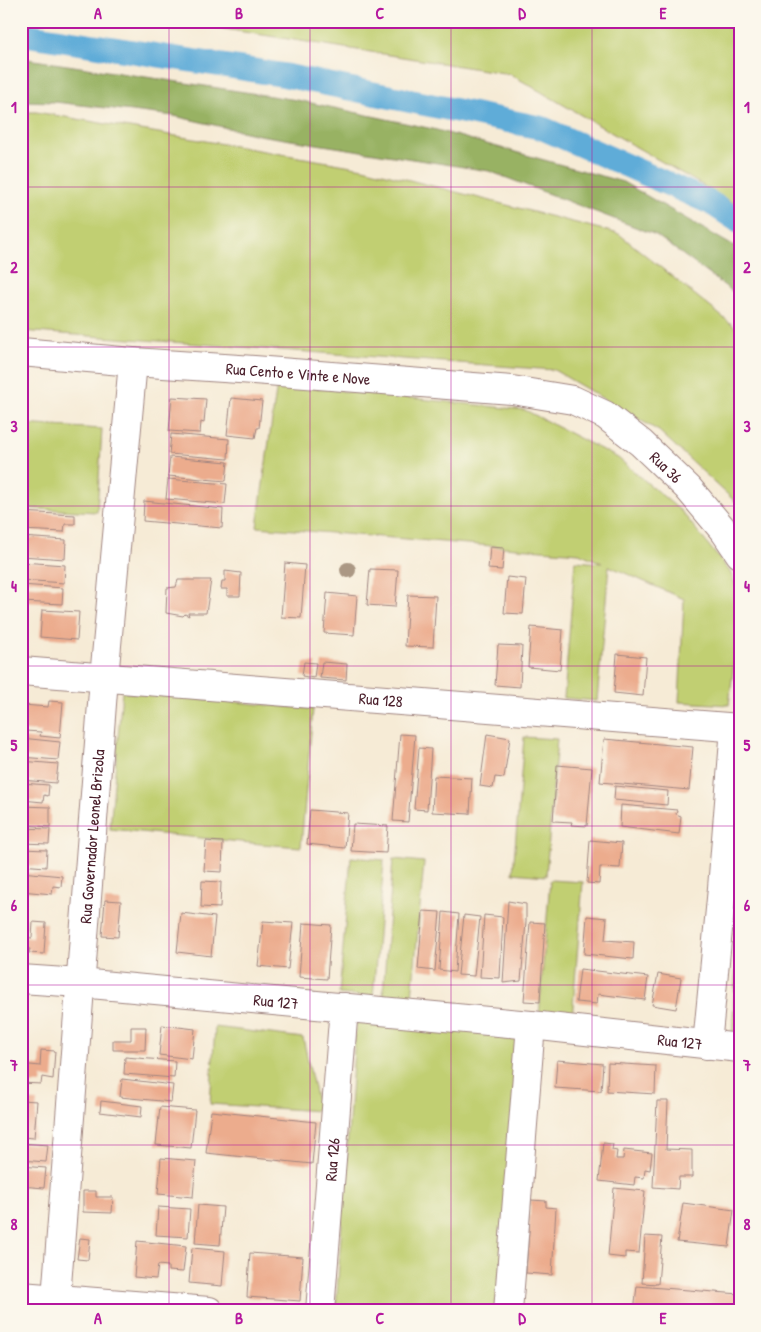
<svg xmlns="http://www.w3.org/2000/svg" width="761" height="1332" viewBox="0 0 761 1332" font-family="'Patrick Hand',sans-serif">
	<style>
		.green { fill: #c1cf72; stroke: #86774e }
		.forest { fill: #98b264; stroke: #716848 }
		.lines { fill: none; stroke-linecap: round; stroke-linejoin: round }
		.canal { stroke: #5facd8; stroke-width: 24 }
		.building { fill: #ecac8d }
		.minor-casing { stroke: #a08580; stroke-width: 30 }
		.minor { stroke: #fff; stroke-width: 28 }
		.tree { fill: #ab9884 }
		.grid { fill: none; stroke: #b5179e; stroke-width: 1; stroke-opacity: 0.55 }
		.labels { text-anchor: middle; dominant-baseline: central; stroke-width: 4; stroke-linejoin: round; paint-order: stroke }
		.street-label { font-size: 16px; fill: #4a1f2b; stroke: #fbf7ec }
		.neatline { fill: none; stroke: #b5179e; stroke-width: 2 }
		.grid-label { font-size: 16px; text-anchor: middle; font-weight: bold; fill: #b5179e }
	</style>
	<rect width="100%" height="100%" fill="#fbf7ec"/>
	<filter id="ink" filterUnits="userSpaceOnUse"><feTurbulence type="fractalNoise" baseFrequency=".02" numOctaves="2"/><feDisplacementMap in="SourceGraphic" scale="10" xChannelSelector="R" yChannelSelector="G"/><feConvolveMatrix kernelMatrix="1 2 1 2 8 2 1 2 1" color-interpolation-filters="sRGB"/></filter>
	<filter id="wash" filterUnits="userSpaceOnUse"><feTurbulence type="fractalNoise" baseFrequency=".0096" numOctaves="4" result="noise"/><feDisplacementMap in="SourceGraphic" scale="20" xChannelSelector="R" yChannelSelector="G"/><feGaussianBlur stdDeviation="1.12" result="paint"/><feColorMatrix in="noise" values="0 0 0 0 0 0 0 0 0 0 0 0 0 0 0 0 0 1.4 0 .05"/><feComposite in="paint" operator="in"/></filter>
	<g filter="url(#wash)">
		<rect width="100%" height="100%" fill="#f6ebd6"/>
		<path class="green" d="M174,21H740V207L510,74Z
			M21,112H36L363,168L619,234L740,331V506L659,431L554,370L21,331Z
			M277,384L525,410L618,458L682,512L730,572L740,596V610L729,705L679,702L684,599L609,566L597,701L564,698L575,561L602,563L579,553L257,527Z
			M21,424L102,429L97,512L21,508Z
			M122,692L313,709L301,847L261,844L110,829Z
			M524,737L557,739L546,876L513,873Z
			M351,857L384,860L373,997L339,994Z
			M393,859L424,862L412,997L383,995Z
			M550,880L583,882L572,1019L539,1016Z
			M738,928L740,932V1039L732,1038Z
			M356,1021L519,1032L500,1311H372L336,1308Z
			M215,1027L303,1038L319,1111L210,1104Z"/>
		<path class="forest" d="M21,58L297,100L433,129L623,182L740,250V297L656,235L489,171L259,135L174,116L55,102L21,101Z"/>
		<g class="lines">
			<path class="canal" d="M21,34L283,75L542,128L711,203L740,222"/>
		</g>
		<g id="blocks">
			<path class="building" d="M172,397L206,399L204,423L201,422L200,433L169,431Z
				M231,398L262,401L259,428H257L255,438L227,435Z
				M171,434L229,439L228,459L169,454Z
				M170,457L228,462L226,481L168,476Z
				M168,479L227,484L225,504L166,499Z
				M144,501L223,509L222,528L143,521Z
				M21,512L75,515V524H65L64,532L21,530Z
				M21,537L66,540L65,559L21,556Z
				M490,547L504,548L502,570L488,569Z
				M21,562L65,565L64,583L21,580Z
				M285,563L305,565L301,618L281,617Z
				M370,569L398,570L395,607L367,605Z
				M225,571L241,573L240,596H227V589H221L222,581H225Z
				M507,577L526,579L523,614L504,613Z
				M178,580H211L206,613H188L189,616L185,614L183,616L166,613L167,588L176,587Z
				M21,585L63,588L62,604L21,602Z
				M327,593L357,596L354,635L324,633Z
				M408,595L436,596L433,647L405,646Z
				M21,607H27L25,622L21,621Z
				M42,610L79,612L77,640L40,637Z
				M531,627L563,630L560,670L528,667Z
				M498,645L522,646L520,687L495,685Z
				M617,654L646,657L643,696L614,693Z
				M304,662L316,663L314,678L302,676Z
				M322,662L347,664L346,680L320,678Z
				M21,701H24L23,705L48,707L49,701L63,702L60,738L40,736L41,732L25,731L24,735L21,734Z
				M400,734L415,735L408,822L393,821Z
				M487,734L510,738L504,778L495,777L493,788L480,786Z
				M21,738L60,742L58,760L21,757Z
				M604,739L693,747L689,790L600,782Z
				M419,748L431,749L427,810L414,809Z
				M21,761L58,764L56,783L21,780Z
				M557,765L592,768L587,826L571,825L572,822L553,821Z
				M434,776L472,778L470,814L432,812Z
				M21,783L49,785L48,796L44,795L43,802L22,800Z
				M615,786L668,791L667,805L614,800Z
				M621,805L677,810L676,814L681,816L679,834L620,827Z
				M21,806L50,807V827L21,825Z
				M310,810L348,813L345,848L307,844Z
				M353,824L388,826L386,853L351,851Z
				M21,828L50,829L49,844L21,843Z
				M590,840L622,843L620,868L600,867L599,884L587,883Z
				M206,841L223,842L222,872L204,871Z
				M21,849L47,850L46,867L21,865Z
				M21,872L62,876L61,887L53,886L52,894L21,891Z
				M202,881L221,882L220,908L201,907Z
				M105,900L121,901L118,937L102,936Z
				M508,901L526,904V922L521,981L503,983Z
				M423,911L440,912L435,971L418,969Z
				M443,912L459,914L455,972L439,970Z
				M181,913L215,917L211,956L177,952Z
				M464,915L480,917L474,976L458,975Z
				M484,915L503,917L500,978L480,977Z
				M587,916L607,918L605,940L634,942L633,959L584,954Z
				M263,921L293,923L288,969L258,966Z
				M33,922L46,923L44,954L29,953L30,949L21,948V937L32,938Z
				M530,922L545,923L540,1002L524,1001Z
				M303,923L331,925L327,979L299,977Z
				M580,969L648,977L645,1000L598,994L597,1004L576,1002Z
				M658,974L681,978L676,1009L652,1005Z
				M162,1025L195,1029L192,1059L159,1055Z
				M131,1027H146L145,1050H113V1040H131Z
				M41,1050L55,1051L53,1079L42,1077L41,1084L21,1083V1064L40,1066Z
				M125,1057L175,1061L174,1078L124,1074Z
				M557,1060L603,1064L601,1091L555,1088Z
				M608,1063L656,1066L655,1094L607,1091Z
				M122,1079L173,1085L171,1102L120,1097Z
				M21,1100L37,1101L34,1138L21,1137Z
				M101,1101L142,1106L141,1117L100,1112Z
				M657,1101H668L666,1149L692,1150V1177H679L678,1189L653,1187Z
				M160,1107L195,1110L191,1148L156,1145Z
				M211,1111L316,1122L312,1164L206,1153Z
				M21,1143L48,1145L46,1162L21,1160Z
				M603,1143L613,1144L612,1150L617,1151L616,1159H623L624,1150L652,1153L650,1170L645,1169L644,1178L635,1177L634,1185L599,1181Z
				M161,1158L196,1161L193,1197L158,1194Z
				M21,1166L46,1168L44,1188L21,1186Z
				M614,1188L645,1191L639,1253L625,1252V1258L608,1256Z
				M83,1191H96V1197H113L112,1213L83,1212Z
				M531,1200L546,1201V1207L556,1208L552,1275L526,1273Z
				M683,1203L734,1210L729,1247L677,1242Z
				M198,1205L223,1207L220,1245L195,1243Z
				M158,1207L190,1209L188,1237L156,1235Z
				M645,1236L662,1237L658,1284L642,1283Z
				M80,1238L90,1239L88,1260L77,1259Z
				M137,1241L186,1246L183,1272L168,1271V1266L158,1265L156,1279L134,1277Z
				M192,1248L225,1251L222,1286L189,1283Z
				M250,1253L303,1257L300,1301L247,1297Z
				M637,1286L740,1294V1311H634Z"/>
		</g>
	</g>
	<g filter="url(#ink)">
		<use href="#blocks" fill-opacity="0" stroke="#a08580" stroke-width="1"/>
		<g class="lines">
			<defs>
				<g id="minor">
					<path id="s1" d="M21,352L133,362L254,370L512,390L573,400L605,415L641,443L688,488L725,532L740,554"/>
					<path id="s2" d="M21,671L740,728"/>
					<path id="s3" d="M21,979L80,983L531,1025L740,1048"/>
					<path d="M707,1045L722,888L735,728"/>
					<path d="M21,1296L209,1311"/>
					<path id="s4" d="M55,1311L104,678L133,362"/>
					<path id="s5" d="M320,1311L344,1007"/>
					<path d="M508,1311L531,1025"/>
				</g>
			</defs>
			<use href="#minor" class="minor-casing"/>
			<use href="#minor" class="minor"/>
		</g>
		<circle class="tree" cx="348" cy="570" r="8"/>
	</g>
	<path class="grid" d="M169,21V1311M310,21V1311M451,21V1311M592,21V1311M21,187H740M21,347H740M21,506H740M21,666H740M21,826H740M21,985H740M21,1145H740"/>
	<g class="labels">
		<g class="street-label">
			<text stroke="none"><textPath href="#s1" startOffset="278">Rua Cento e Vinte e Nove</textPath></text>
			<text stroke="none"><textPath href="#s1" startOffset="670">Rua 36</textPath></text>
			<text stroke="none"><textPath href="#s2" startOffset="361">Rua 128</textPath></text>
			<text stroke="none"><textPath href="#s4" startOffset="476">Rua Governador Leonel Brizola</textPath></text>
			<text stroke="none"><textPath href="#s3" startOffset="256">Rua 127</textPath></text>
			<text stroke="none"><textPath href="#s3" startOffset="662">Rua 127</textPath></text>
			<text stroke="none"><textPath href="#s5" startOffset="152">Rua 126</textPath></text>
		</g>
	</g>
	<rect width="761" height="1332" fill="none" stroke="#fbf7ec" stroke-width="55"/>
	<rect x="28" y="28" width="706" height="1276" class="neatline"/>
	<g class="grid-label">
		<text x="98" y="19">A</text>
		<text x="239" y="19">B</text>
		<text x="380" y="19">C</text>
		<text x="522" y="19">D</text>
		<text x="663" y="19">E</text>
		<text x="14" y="113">1</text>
		<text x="747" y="113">1</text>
		<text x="14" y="273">2</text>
		<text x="747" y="273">2</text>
		<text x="14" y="432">3</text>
		<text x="747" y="432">3</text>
		<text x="14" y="592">4</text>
		<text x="747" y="592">4</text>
		<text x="14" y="751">5</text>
		<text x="747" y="751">5</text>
		<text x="14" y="911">6</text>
		<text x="747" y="911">6</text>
		<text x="14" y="1071">7</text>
		<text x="747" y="1071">7</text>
		<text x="14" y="1230">8</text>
		<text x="747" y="1230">8</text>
		<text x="98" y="1324">A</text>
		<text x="239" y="1324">B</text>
		<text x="380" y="1324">C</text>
		<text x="522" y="1324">D</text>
		<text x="663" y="1324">E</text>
	</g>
</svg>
